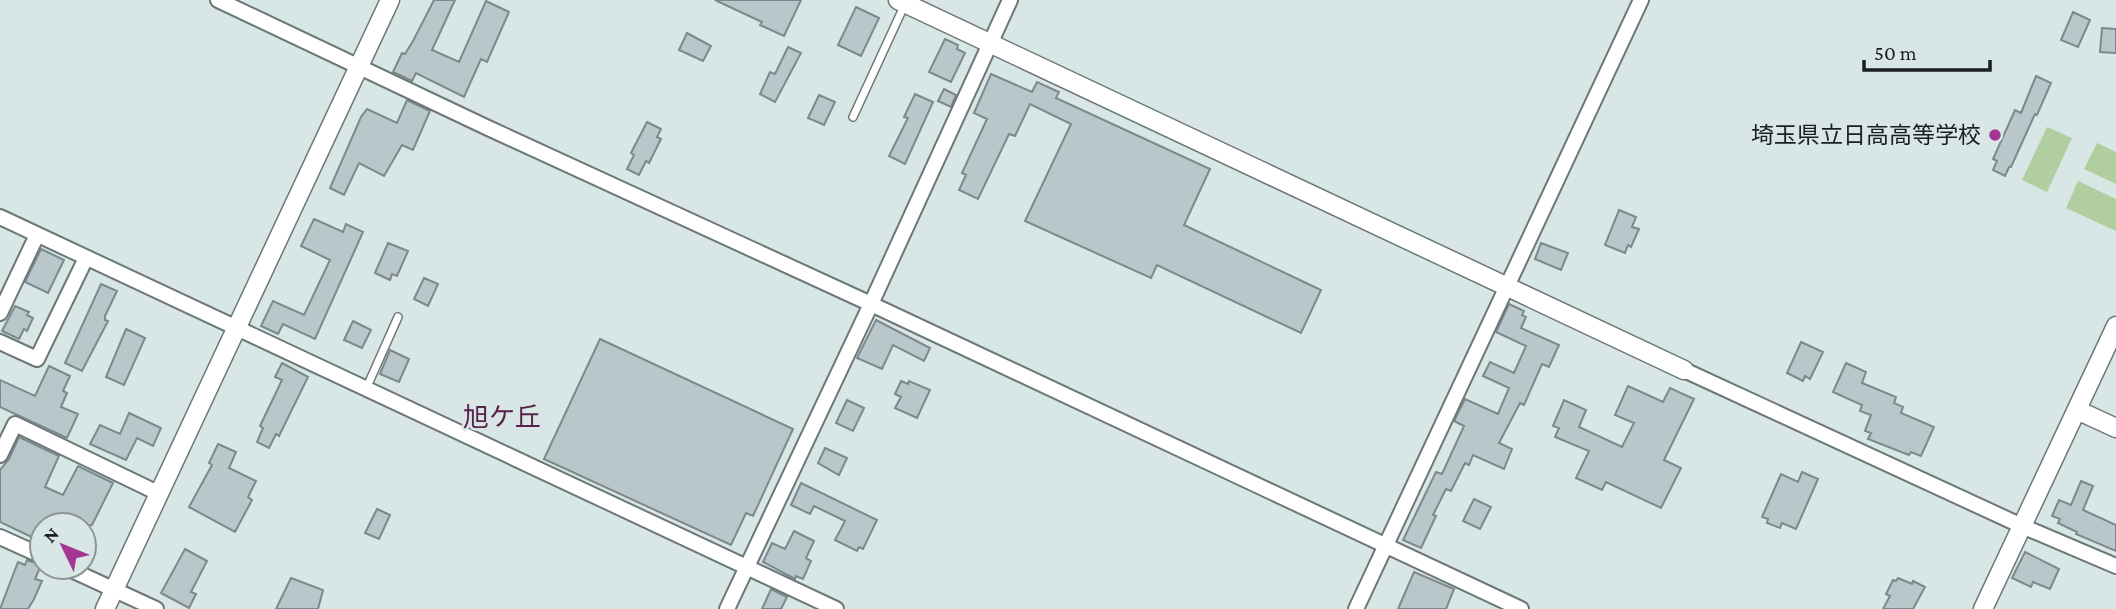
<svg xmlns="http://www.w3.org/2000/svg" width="2116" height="609" viewBox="0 0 2116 609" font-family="'Crimson Pro','Noto Sans JP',serif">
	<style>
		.green { fill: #b0ce9f }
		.building { fill: #b9c6ca; stroke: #7d888d; stroke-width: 2 }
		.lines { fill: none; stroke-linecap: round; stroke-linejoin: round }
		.service-casing { stroke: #6b7877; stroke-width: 10 }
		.minor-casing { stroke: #6b7877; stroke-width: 18 }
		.tertiary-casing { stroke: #6b7877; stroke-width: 21 }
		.service { stroke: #fff; stroke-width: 7 }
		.minor { stroke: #fff; stroke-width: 14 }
		.tertiary { stroke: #fff; stroke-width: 18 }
		.poi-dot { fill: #a53592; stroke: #d8e6e5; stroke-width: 2.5 }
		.labels { text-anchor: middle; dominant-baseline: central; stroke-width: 5; stroke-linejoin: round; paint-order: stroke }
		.poi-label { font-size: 23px; fill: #191e1e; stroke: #d8e6e5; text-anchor: end }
		.quarter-label { font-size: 26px; fill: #58224e; stroke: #d8e6e5 }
	</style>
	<rect width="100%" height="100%" fill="#d8e6e5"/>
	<path class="green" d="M2047,127L2072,138L2047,192L2022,180Z
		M2097,143L2116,152V184L2084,169Z
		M2078,181L2116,199V231L2066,208Z"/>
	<path class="building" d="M434,0H455L432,50L459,62L486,1L509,12L487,62L481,59L464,97L416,73L412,81L393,72L402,53L405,54L413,41Z
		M715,0H801L784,36L760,25L762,22Z
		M856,7L879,18L861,56L838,45Z
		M2073,12L2090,20L2078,47L2061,40Z
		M2102,28L2116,29V53L2100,52Z
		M687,33L711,46L703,61L679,50Z
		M945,39L958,45L957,49L965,53L951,82L929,72Z
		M788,47L801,53L775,102L760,94L770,72L775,74Z
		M991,74L1032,92L1037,82L1059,92L1056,98L1210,169L1184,225L1321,290L1301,333L1157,265L1151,278L1025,221L1071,124L1030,104L1015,136L1009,134L978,199L959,190L966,175L962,173L987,119L974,113Z
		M2036,76L2051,83L2037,115L2035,114L2011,167H2009L2005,176L1993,170L1997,161L1993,159L2015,110L2021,113Z
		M944,89L956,95L951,107L938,101Z
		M915,94L933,102L905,164L889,156L908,118L904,117Z
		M819,95L835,102L824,125L808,118Z
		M407,100L430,111L413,150L402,145L384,176L359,163L344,195L330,188L361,117L367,109L397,123Z
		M647,122L661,129L657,137L661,139L649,163L646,161L639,175L627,169L634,155L631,153Z
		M1619,210L1636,217L1632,227L1639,229L1631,247L1628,245L1625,253L1605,245Z
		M314,219L343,232L346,224L363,232L315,339L283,324L278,334L261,326L273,301L304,315L330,260L301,246Z
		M388,243L408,251L397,276L392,274L390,280L375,273Z
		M1541,243L1568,253L1561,270L1535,259Z
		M41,249L64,260L48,293L25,282Z
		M424,278L438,284L428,306L414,299Z
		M101,284L117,291L105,316V320L108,321L82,371L65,363Z
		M1509,304L1524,311L1522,315L1526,317L1521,328L1559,345L1549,367L1542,364L1524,405L1520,403L1499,443L1512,449L1504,469L1473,455L1469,465L1465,463L1451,491L1446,489L1433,515L1436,516L1421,548L1403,540L1436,472L1442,474L1464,426L1454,421L1465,399L1498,414L1509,388L1483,376L1490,362L1514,373L1526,346L1496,332Z
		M15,306L29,312L27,315L33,318L27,331L24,329L19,339L2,331Z
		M876,320L930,348L924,361L893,345L882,369L857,358Z
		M353,321L371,330L362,348L344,340Z
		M126,329L145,338L124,385L106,377Z
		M600,339L793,429L753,516L746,513L731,545L544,459Z
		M1801,342L1823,352L1810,379L1805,376L1803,381L1787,373Z
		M390,350L409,359L399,382L380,374Z
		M282,363L308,377L279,436L276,434L269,448L257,442L263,428L260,426L282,380L275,377Z
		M1846,363L1866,372L1862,383L1896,397L1894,403L1903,407L1901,413L1934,427L1921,456L1911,452L1909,455L1868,439L1871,433L1865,431L1871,415L1860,411L1862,405L1833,392Z
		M49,366L70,376L63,391L67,393L61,407L78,414L67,438L0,407V380L35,396Z
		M901,381L908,384L909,381L930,390L917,418L895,408L901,397L895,394Z
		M1628,386L1663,402L1670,388L1694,399L1664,460L1681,468L1661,508L1606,482L1602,490L1576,478L1589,451L1555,437L1559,428L1553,426L1564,400L1586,410L1579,427L1622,447L1634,423L1615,415Z
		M847,400L864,408L853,431L836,423Z
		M129,413L161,428L153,446L137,438L126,460L90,444L100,425L120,434Z
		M19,437L59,456L45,487L63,495L78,466L113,483L92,525H42V545L35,542L36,539L0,522V470L9,459Z
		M218,444L236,452L229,468L256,481L248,497L252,500L235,532L189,507L212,465L209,463Z
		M825,448L847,458L839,475L818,463Z
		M1802,472L1818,479L1796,529L1782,523L1780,528L1767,523L1768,519L1762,517L1781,474L1798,482Z
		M2081,481L2093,486L2083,510L2116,525V551L2076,534L2077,532L2058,523L2060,519L2052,516L2059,500L2071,505Z
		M801,483L877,520L863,549L859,547L857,551L835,540L845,521L814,506L810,514L791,505Z
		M1474,499L1491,507L1480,529L1463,521Z
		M377,509L390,515L379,539L365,533Z
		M794,531L814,541L806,558L811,561L803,579L796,576L795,579L763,562L772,543L785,549Z
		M185,549L207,561L191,592L196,594L189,608L161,593Z
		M2025,552L2059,569L2050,589L2033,582L2031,587L2012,578Z
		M27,560L41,565L35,579L42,581L34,599L28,609H0L18,562L25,565Z
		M1414,572L1454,589L1446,609H1398Z
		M291,578L323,590L318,609H276Z
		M1898,578L1912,584L1913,581L1925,587L1913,609H1883L1890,596L1886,594L1893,580L1896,581Z
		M771,589L787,597L781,609H762Z"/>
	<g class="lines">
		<defs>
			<path id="service" d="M853,117L905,4
				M366,389L398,317"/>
			<path id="minor" d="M218,0L486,127L871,304L1521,609
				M0,217L836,609
				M0,313L37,235
				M0,342L37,359L86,258
				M1684,370L2022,526L2116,566
				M0,455L15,424L160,494
				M0,537L42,556
				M65,567L156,609
				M727,609L871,304L1010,0
				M1356,609L1641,0"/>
			<path id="tertiary" d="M898,0L1684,370
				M2077,410L2116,428
				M105,609L390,0
				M1983,609L2116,326"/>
		</defs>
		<use href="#service" class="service-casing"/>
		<use href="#minor" class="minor-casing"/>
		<use href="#tertiary" class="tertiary-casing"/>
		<use href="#service" class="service"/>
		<use href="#minor" class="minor"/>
		<use href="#tertiary" class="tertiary"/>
	</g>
	<circle class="poi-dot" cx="1995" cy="135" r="7"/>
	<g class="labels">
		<g class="poi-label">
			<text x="1981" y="135">埼玉県立日高高等学校</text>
		</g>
		<g class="quarter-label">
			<text x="502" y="417">旭ケ丘</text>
		</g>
	</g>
	<g transform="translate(63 546) rotate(313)"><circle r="33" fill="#d8e6e5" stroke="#8c9695" stroke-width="2"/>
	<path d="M0-5L12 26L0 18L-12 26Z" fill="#a53592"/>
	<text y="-10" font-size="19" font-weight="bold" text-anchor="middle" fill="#191e1e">N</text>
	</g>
	<path d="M1864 60v10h126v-10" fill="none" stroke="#191e1e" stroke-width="3.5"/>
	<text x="1874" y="60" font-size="21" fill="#191e1e" stroke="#d8e6e5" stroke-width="5" paint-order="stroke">50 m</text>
</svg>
